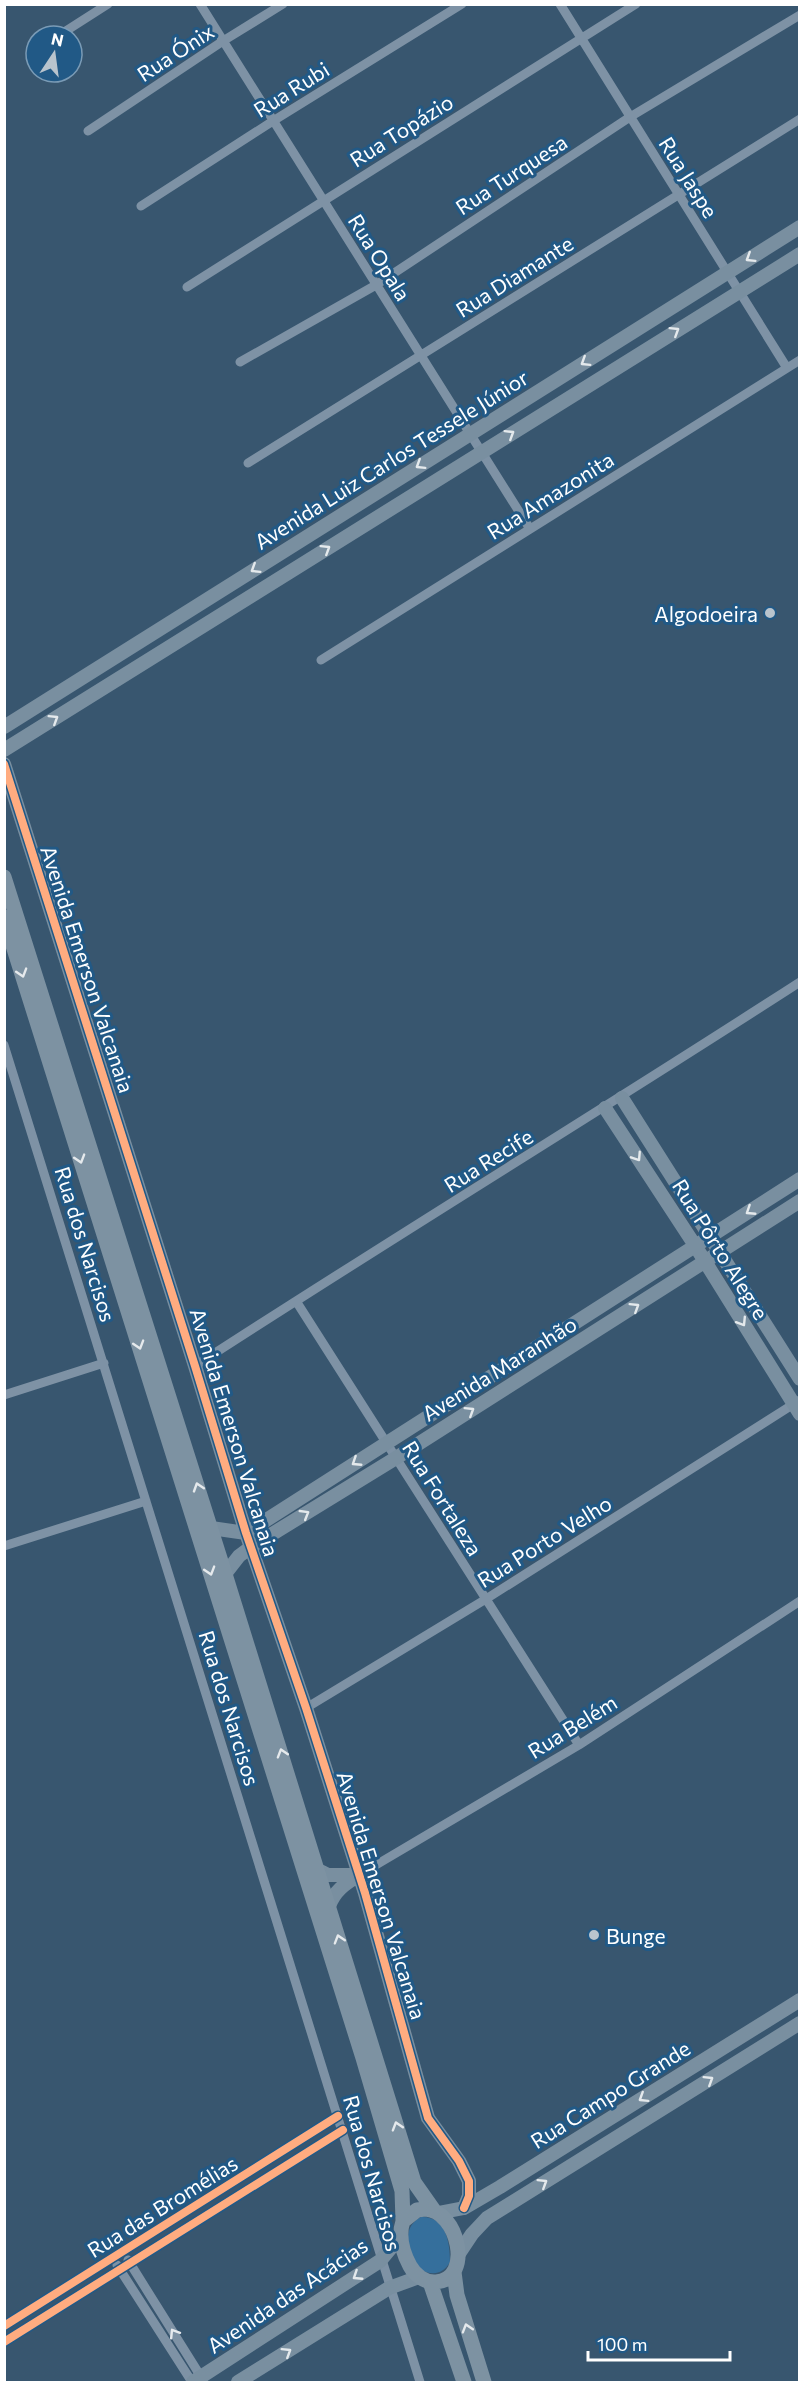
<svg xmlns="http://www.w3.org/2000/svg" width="804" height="2387" viewBox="0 0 804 2387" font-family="Commissioner,sans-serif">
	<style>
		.green { fill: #356f9c }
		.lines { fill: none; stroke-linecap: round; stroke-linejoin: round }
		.street { stroke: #7e92a5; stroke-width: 9 }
		.secondary { stroke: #798fa0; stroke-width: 14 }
		.primary { stroke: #7d92a2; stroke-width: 15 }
		.cycleway-casing { stroke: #215986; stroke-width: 11 }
		.cycleway { stroke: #ffac80; stroke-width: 8 }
		.oneway { stroke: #e4e9ec }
		.oneway2 { stroke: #e5e9ec }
		.oneway3 { stroke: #e5e9ed }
		.poi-dot { fill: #b9c4cd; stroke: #215986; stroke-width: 2 }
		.labels { text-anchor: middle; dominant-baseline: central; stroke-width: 6; stroke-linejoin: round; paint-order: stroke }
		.street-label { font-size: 21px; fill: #fff; stroke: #215986 }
		.poi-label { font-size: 21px; fill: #fff; stroke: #215986; text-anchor: end }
	</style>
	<rect width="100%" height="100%" fill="#38566f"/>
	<path class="green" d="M421,2217C446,2216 450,2242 450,2262C442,2276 431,2275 418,2269C410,2251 399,2229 421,2217Z"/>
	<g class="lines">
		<path class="street" d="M200,4L530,529
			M560,4L787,368
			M58,36L108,4
			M88,131L223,41L283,4
			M141,206L273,121L462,4
			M187,287L636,4
			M240,362L376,285L630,117L800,15
			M248,463L800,119
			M321,660L800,360
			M4,1045L420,2382
			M296,1301L579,1745
			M195,1366C395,1236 599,1112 800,982
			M4,1395L104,1363
			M4,1546L146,1501
			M306,1708L486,1599L800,1400
			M359,1875L579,1745L800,1601
			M128,2260L203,2380
			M117,2265L192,2382
			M4,2326L338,2116
			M4,2342L343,2130"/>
		<path class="secondary" d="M4,727L800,227
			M4,750L800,254
			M4,764L195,1366L246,1533L306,1708L365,1893L428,2118L459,2161L469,2181V2196L464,2208
			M622,1098L800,1379
			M605,1108L696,1247L800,1414
			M211,1528L246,1533
			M246,1533L800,1179
			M225,1574L239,1556L251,1547L396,1458L800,1201
			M318,1870L328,1875H359
			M329,1906C335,1890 345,1884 359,1875
			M438,2213L464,2208L500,2187L800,2000
			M458,2255L472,2234L487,2218L800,2023
			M193,2382L380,2261L400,2237
			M238,2382L389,2288L419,2277"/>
		<path class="primary" d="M4,877L225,1574L414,2182L433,2209
			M4,917L363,2058L402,2191L403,2221
			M425,2209C458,2210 474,2279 436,2282C425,2283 415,2275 410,2266C403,2253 398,2236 403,2221L417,2210Z
			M454,2272L457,2295L484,2382
			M430,2282L464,2382"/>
		<defs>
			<path id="cycleway" d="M4,764L195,1366L246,1533L306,1708L365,1893L428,2118L459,2161L469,2181V2196L464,2208
				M4,2326L338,2116
				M4,2342L343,2130"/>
		</defs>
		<use href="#cycleway" class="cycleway-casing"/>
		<use href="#cycleway" class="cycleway"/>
	</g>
	<defs><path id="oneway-chevron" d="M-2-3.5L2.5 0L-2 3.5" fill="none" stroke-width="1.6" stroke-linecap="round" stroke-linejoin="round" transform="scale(1.5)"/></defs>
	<g class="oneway">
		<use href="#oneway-chevron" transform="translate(750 258) rotate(148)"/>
		<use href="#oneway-chevron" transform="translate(675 331) rotate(-32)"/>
		<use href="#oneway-chevron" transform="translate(585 362) rotate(148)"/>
		<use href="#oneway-chevron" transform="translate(510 434) rotate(-32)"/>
		<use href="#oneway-chevron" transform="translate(420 465) rotate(148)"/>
		<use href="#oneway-chevron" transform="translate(326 549) rotate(-32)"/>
		<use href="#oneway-chevron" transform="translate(255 569) rotate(148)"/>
		<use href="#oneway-chevron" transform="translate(54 719) rotate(-32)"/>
		<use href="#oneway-chevron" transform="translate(637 1157) rotate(57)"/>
		<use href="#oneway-chevron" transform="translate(750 1211) rotate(147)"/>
		<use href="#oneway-chevron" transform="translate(635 1307) rotate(-32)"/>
		<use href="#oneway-chevron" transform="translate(742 1322) rotate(58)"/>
		<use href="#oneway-chevron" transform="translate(470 1411) rotate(-32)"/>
		<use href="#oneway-chevron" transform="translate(356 1462) rotate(147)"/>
		<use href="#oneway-chevron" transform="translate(305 1514) rotate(-31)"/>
		<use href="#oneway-chevron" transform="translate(709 2080) rotate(-32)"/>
		<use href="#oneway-chevron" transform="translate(643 2098) rotate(148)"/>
		<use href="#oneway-chevron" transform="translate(543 2183) rotate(-32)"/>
		<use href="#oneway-chevron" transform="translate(357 2276) rotate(147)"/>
		<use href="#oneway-chevron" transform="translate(287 2352) rotate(-32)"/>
	</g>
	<g class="oneway2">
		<use href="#oneway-chevron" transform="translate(22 973) rotate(73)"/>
		<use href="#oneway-chevron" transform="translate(80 1159) rotate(73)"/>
		<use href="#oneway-chevron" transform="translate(139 1345) rotate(73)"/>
		<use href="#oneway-chevron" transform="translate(198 1487) rotate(-108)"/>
		<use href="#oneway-chevron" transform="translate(210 1571) rotate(73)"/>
		<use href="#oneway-chevron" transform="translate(282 1753) rotate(-107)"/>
		<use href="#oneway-chevron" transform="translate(339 1939) rotate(-107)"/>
		<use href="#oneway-chevron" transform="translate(397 2126) rotate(-107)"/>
		<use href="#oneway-chevron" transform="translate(467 2328) rotate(-107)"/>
	</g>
	<use class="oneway3" href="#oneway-chevron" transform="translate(174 2333) rotate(-122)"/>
	<g class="poi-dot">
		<circle cx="770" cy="613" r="6"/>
		<circle cx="594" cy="1935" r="6"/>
	</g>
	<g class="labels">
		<g class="street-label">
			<text transform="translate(175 52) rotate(-33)">Rua Ónix</text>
			<text transform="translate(291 89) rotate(-32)">Rua Rubi</text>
			<text transform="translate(401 130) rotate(-32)">Rua Topázio</text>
			<text transform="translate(511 174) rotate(-33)">Rua Turquesa</text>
			<text transform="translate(689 177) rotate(58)">Rua Jaspe</text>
			<text transform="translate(380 257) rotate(58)">Rua Opala</text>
			<text transform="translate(514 276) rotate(-32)">Rua Diamante</text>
			<text transform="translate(391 459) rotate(-32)">Avenida Luiz Carlos Tessele Júnior</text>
			<text transform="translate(550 495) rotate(-32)">Rua Amazonita</text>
			<text transform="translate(88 969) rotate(72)">Avenida Emerson Valcanaia</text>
			<text transform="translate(488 1160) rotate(-32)">Rua Recife</text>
			<text transform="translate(86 1244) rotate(73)">Rua dos Narcisos</text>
			<text transform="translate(721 1249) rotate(58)">Rua Pôrto Alegre</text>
			<text transform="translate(499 1368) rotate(-32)">Avenida Maranhão</text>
			<text transform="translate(235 1432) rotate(73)">Avenida Emerson Valcanaia</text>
			<text transform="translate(443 1498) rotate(58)">Rua Fortaleza</text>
			<text transform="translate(544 1541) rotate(-32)">Rua Porto Velho</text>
			<text transform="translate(230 1708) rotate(73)">Rua dos Narcisos</text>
			<text transform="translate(572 1726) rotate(-32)">Rua Belém</text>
			<text transform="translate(382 1895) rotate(73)">Avenida Emerson Valcanaia</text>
			<text transform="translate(610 2094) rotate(-32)">Rua Campo Grande</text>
			<text transform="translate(373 2173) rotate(74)">Rua dos Narcisos</text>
			<text transform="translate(162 2206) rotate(-32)">Rua das Bromélias</text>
			<text transform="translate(287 2295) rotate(-34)">Avenida das Acácias</text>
		</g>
		<g class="poi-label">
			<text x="758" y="613">Algodoeira</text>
			<text x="606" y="1935" text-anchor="start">Bunge</text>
		</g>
	</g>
	<rect width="804" height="2387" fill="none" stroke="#ffffff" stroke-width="12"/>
	<g transform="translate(54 54) rotate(13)"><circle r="28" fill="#215986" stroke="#7a9bb6" stroke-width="1.5"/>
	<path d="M0-4.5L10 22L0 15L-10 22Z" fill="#b9c4cd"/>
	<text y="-9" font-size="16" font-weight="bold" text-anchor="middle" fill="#ffffff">N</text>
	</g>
	<path d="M588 2351v9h142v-9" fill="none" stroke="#ffffff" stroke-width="3"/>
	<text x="597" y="2351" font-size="18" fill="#ffffff" stroke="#215986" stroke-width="4.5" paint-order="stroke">100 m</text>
</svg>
